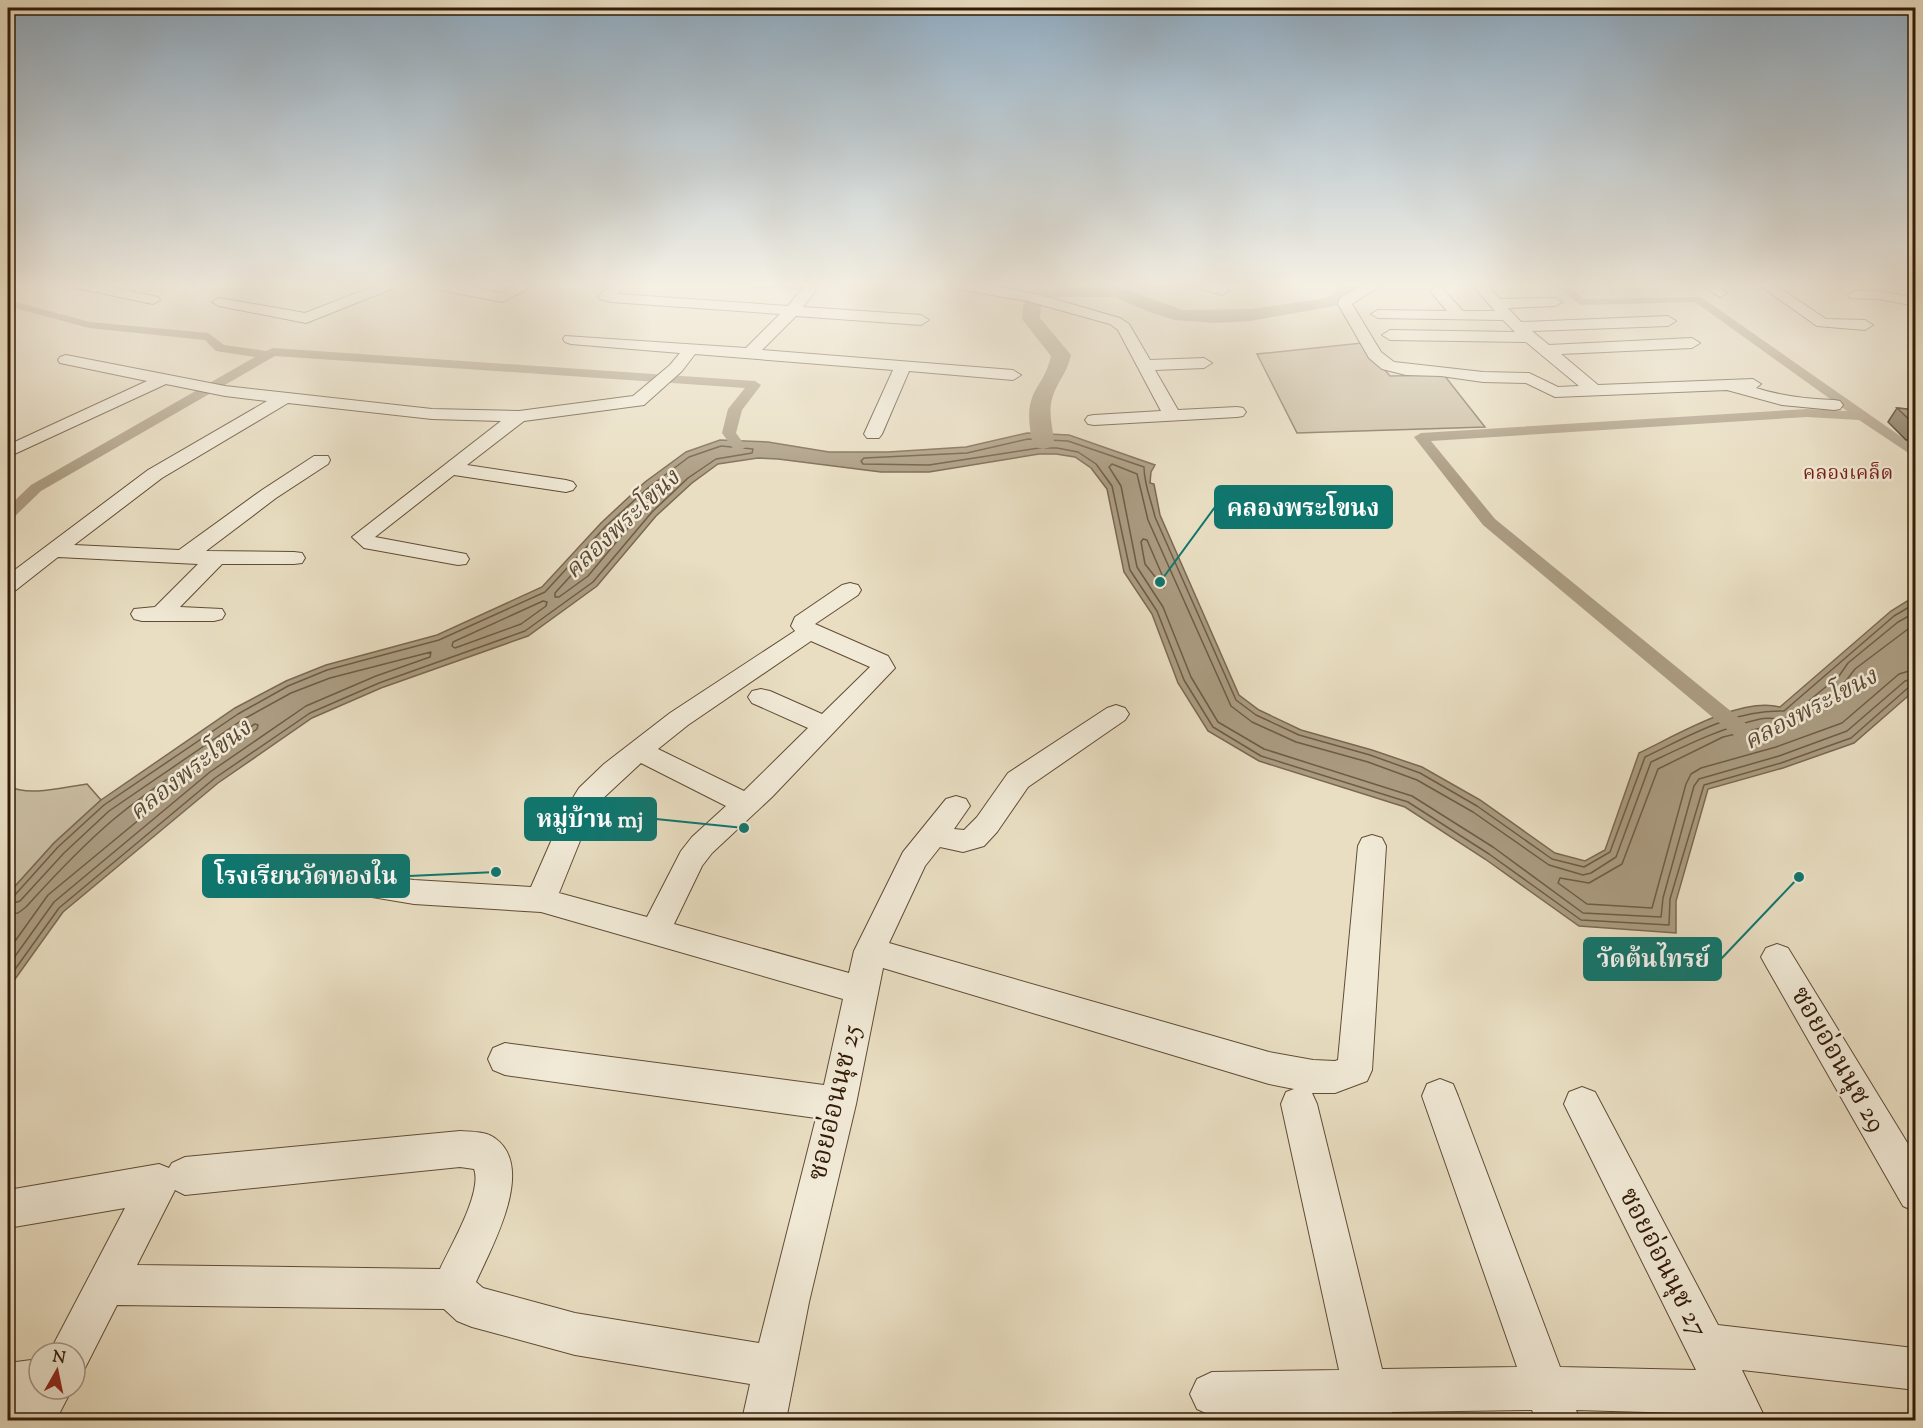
<svg xmlns="http://www.w3.org/2000/svg" width="1923" height="1428" viewBox="0 0 1923 1428" font-family="'Sorts Mill Goudy','Noto Serif Thai',serif">
	<style>
		.green { fill: #cabda2; stroke: #7e6c54; stroke-width: 1.5 }
		.water { fill: #ab9c82; stroke: #7b6851; stroke-width: 1.5 }
		.lines { fill: none; stroke-linecap: round; stroke-linejoin: round }
		.shore { stroke: #6e5c44; stroke-width: 1.5 }
		.canal { fill: #ab9c82; fill-rule: evenodd }
		.river { fill: #ab9c82; fill-rule: evenodd }
		.minor-casing { stroke: #604c36; stroke-width: 2 }
		.minor { fill: #f1ead7; fill-rule: evenodd }
		.wall { fill: #7d6e59; stroke: #321b07; stroke-width: 1.5 }
		.building { fill: #918068; stroke: #321b07; stroke-width: 1.5 }
		.labels { text-anchor: middle; dominant-baseline: central; stroke-width: 5; stroke-linejoin: round; paint-order: stroke }
		.far-neighbourhood-label { font-size: 20px; fill: #7a1f14; stroke: #f1ead7 }
		.water-label { font-size: 24px; font-style: italic; fill: #5c4832; stroke: #f1ead7 }
		.near-street-label { font-size: 27px; fill: #321b07; stroke: #f1ead7 }
		.leader { fill: none; stroke: #0f766e; stroke-width: 2 }
		.callout-dot { fill: #0f766e; stroke: #f1ead7; stroke-width: 2 }
		.callout { fill: #0f766e; stroke: #0f766e; stroke-width: 2 }
		.callout-label { font-size: 24px; text-anchor: middle; font-weight: bold; fill: #fff }
	</style>
	<rect width="100%" height="100%" fill="#e9dec2"/>
	<filter id="stains"><feTurbulence type="fractalNoise" baseFrequency=".00333" numOctaves="4"/><feColorMatrix values="0 0 0 0 .2 0 0 0 0 .09 0 0 0 0 .02 0 0 0 .5 -.17"/></filter>
	<radialGradient id="worn" r=".72"><stop offset=".6" stop-color="#630" stop-opacity="0"/><stop offset="1" stop-color="#630" stop-opacity=".3"/></radialGradient>
	<path class="green" d="M698,283H805L800,289Z
		M1362,343L1390,376L1444,375L1485,427L1297,433L1257,354Z
		M87,784L101,800L54,843L8,894V786C29,797 64,787 87,784Z"/>
	<path class="water" d="M1027,433L1069,435L1155,465L1151,472L1150,483L1154,484L1160,515L1239,695L1259,710L1301,730L1372,750L1422,767L1480,800L1555,853L1585,861L1605,850L1639,753C1675,736 1741,696 1780,707L1891,611L1915,596V690L1854,743L1783,768L1708,789L1676,901V933L1579,926L1485,859L1405,807L1259,761L1208,731L1178,683L1152,614L1124,572L1107,489L1091,468L1075,457L1056,454H1039L929,472H881L778,459L758,458L718,464L692,483L656,516L597,586L528,636L381,688L312,718L218,783L63,912L8,989V894L54,843L101,800L235,708L286,681L326,665L437,635L542,587L601,523L645,482L686,452L720,440L768,442L829,452H888L966,447Z"/>
	<g class="lines">
		<path class="shore" d="M639,506L643,507V510L588,576L559,597H555V593L610,533Z
			M1143,539L1147,540L1166,584L1164,588L1145,564L1141,542Z
			M543,601L547,602L546,606L521,624L455,648L452,646L453,642Z
			M1916,603L1894,616L1784,711C1734,709 1689,736 1645,757L1610,852L1584,867L1552,859L1477,806L1420,773L1370,755L1299,735L1256,715L1236,700L1155,517C1151,499 1144,485 1144,467L1068,441L1028,439L967,453L864,458L861,461L863,464L929,465L1039,448H1057L1078,452L1096,464L1112,486L1130,570L1157,611L1184,680L1213,727L1261,756L1408,802L1489,854L1581,920L1669,925L1670,899L1704,785L1781,763L1851,738L1909,687L1916,686
			M1916,612L1898,622L1848,663L1839,676L1788,718C1778,720 1769,717 1760,719C1721,728 1687,745 1651,762L1616,857L1591,873L1583,875L1549,865L1473,812L1417,780L1368,762L1296,742L1252,722L1231,706L1148,520L1137,474L1112,464L1109,467L1121,486L1137,567L1163,607L1191,677L1218,722L1264,749L1412,796L1493,847L1583,913L1661,917L1663,898L1694,786L1699,779L1779,756L1847,731L1905,681L1916,678
			M1916,623L1855,669L1845,682L1792,726L1781,729L1765,727L1723,737L1658,769L1622,864L1589,883L1560,878L1558,883L1587,904L1652,908L1686,784L1691,774L1701,768L1776,747L1842,723L1899,674L1916,669
			M8,898L14,896L58,847L104,805L238,714L288,686L327,670L439,640L545,592L605,527L649,487L689,457L721,446L753,449L752,453L716,459L688,478L652,512L593,582L525,631L379,683L310,713L215,778L59,908L8,979
			M8,905L20,901L64,853L109,811L242,720L291,693L330,678L431,652L430,657L376,676L306,706L210,772L54,902L8,966
			M8,914L18,913L26,907C54,876 82,846 114,819C157,783 207,753 255,724L258,725L257,729L204,766L48,895L8,951"/>
		<path class="canal" d="M1099,283H1109L1105,292H1097L1096,290Z
			M1552,283H1563L1584,299L1701,297L1916,447V458L1859,420L1807,417L1431,441L1495,519L1749,726L1752,731L1749,736L1742,738L1735,736L1483,525L1414,437L1421,433L1807,409L1847,411L1695,302L1581,305Z
			M8,300L90,322L208,333L224,345L266,351L273,348L755,381L761,385L742,410L736,433L746,447L739,451L734,450L722,433L728,409L745,388L275,356L41,491L13,518L8,520V507L31,485L255,357L216,351L205,340L89,328L8,306Z"/>
		<path class="river" d="M1344,283H1363L1340,305L1250,321L1216,323L1175,320L1152,313L1115,297H1046L1041,306L1040,318L1071,355C1068,372 1056,383 1052,399C1048,413 1053,428 1054,442L1051,447L1043,449L1035,447C1031,441 1031,435 1030,428C1025,389 1044,388 1051,356L1022,319L1023,306L1034,288L1118,287L1183,310L1250,309L1321,299L1328,297Z"/>
		<defs>
			<path id="minor" d="M65,283H91L158,297L160,300L153,304L72,287Z
				M382,283H401L399,286L306,323L219,306L212,302L219,298L305,313Z
				M418,283H446L500,293L521,283H539L502,302L425,287Z
				M614,283H630L617,294L788,306L807,283H821L803,307L921,315L929,320L921,325L796,316L762,350L1013,370L1021,375L1013,380L909,371L882,434L879,438H867L864,434L893,370L695,354L682,371L644,405L524,421L467,465L566,480L573,482L576,486L573,490L566,492L454,475L375,537L466,554L469,559L466,564L458,565L364,548L352,537L501,421L432,419L288,403L162,478L74,545L179,550L262,490L314,456H328L330,460L328,464L276,498L206,551L294,552L302,553L305,558L302,563L294,564H222L180,607L222,609L225,614L222,619L214,621H142L134,619L131,614L134,609L155,607L198,564L58,557L16,590L8,592V575L148,470L267,401L225,396L166,384L8,457V445L147,381L60,363L58,360L60,357L66,355L225,386L432,409L519,411L633,396L670,365L680,353L571,344L565,342L563,339L565,336L746,348L780,314L611,302L600,299L598,296Z
				M940,283C1001,280 1062,302 1120,318L1129,324L1150,360L1204,358L1212,363L1204,368L1155,370L1178,410L1237,407L1243,408L1246,412L1243,416L1237,417L1094,425L1088,424L1085,420L1088,416L1094,415L1161,411L1118,330L1110,324L1027,301L947,287Z
				M1190,283C1203,282 1219,281 1229,291L1222,295L1192,286Z
				M1367,283H1384L1352,304L1381,352L1394,362L1483,372L1529,373L1558,387L1579,386L1526,342L1390,340L1382,335L1390,330L1515,332L1503,320L1378,318L1371,314L1378,310L1447,311L1430,291L1437,287L1442,288L1463,311H1495L1471,283H1485L1500,299L1555,298L1562,302L1555,306L1508,308L1521,322L1668,316L1676,321L1668,326L1532,331L1549,345L1692,338L1700,343L1692,348L1561,354L1598,385L1753,379L1761,384L1756,388C1781,396 1807,399 1834,400L1840,401L1843,405L1840,409L1834,410L1782,405L1727,390L1555,397L1526,383L1483,382L1441,376L1406,375L1382,369L1369,358L1338,304L1340,298Z
				M1698,283H1714L1727,293L1720,297Z
				M1756,283H1772L1826,319L1865,320L1873,325L1865,330L1817,326Z
				M1855,291H1879L1916,298V306L1879,299L1850,298L1848,295Z
				M850,583L858,585L861,590L858,595L815,624L888,656L895,668L772,797L712,853L702,866L674,924L849,973L854,951L903,852L946,799L956,796L966,799L970,806L954,829L964,830L977,817L1008,773L1107,708L1116,705L1125,708L1129,714L1125,720L1028,787L997,832L984,846L963,852L940,847L925,866L889,943L1269,1052L1313,1060L1335,1061L1338,1060L1358,846L1362,838L1372,835L1382,838L1386,846L1372,1070L1367,1081L1335,1093H1312L1317,1104L1382,1369L1517,1367L1422,1096L1427,1084L1440,1079L1453,1084L1458,1096L1560,1367L1696,1370L1564,1104L1569,1092L1582,1087L1595,1092L1718,1325L1914,1348L1916,1390L1742,1370L1766,1420H1721L1718,1414L1576,1410L1580,1420H1536L1532,1410L1392,1412L1394,1420H1350L1348,1413L1212,1416L1197,1409L1190,1394L1197,1379L1212,1372L1339,1370L1281,1104L1286,1092L1294,1089L1269,1084L883,968L856,1104L809,1302L786,1420H742L750,1384L575,1355L472,1327L457,1321L444,1309L117,1305L85,1368L75,1372V1353H49L125,1208L8,1228V1190L159,1164L169,1168L172,1163L185,1157L460,1131C472,1132 487,1131 496,1139C536,1169 491,1248 476,1282L483,1288L575,1313L759,1343L816,1118L505,1075L493,1070L488,1059L493,1048L505,1043L824,1085L843,999L541,912L414,904L354,894L350,886L354,878L365,874L414,880L531,887L563,814L579,788L604,764L670,713L795,631L791,626L795,617L842,585ZM811,641L870,667L822,714L770,691L761,689L752,691L748,697L752,703L808,728L744,791L658,749L688,725ZM641,763L726,806L692,837L681,851L647,917L559,893L590,816L599,802ZM460,1167L474,1169C483,1192 450,1247 440,1269L137,1265L175,1190L185,1195Z
				M1777,944L1788,948L1916,1157V1212L1903,1206L1766,966L1761,957L1766,948Z
				M39,1359V1389H72L56,1420H9L15,1405H8V1363Z"/>
		</defs>
		<use href="#minor" class="minor-casing"/>
		<use href="#minor" class="minor"/>
	</g>
	<path class="wall" d="M1897,408L1916,410V440H1906L1888,422Z"/>
	<path class="building" d="M1897,408L1916,410V425H1915Z"/>
	<linearGradient id="sky" x2="0" y2="1"><stop stop-color="#8faabf"/><stop offset="0.59" stop-color="#f5f0e4"/><stop offset="1" stop-color="#f5f0e4" stop-opacity="0"/></linearGradient>
	<rect width="1923" height="483" fill="url(#sky)"/>
	<g class="labels">
		<g class="far-neighbourhood-label">
			<text x="1848" y="474">คลองเคล็ด</text>
		</g>
		<g class="water-label">
			<text transform="translate(623 525) rotate(-43)">คลองพระโขนง</text>
			<text transform="translate(1811 710) rotate(-28)">คลองพระโขนง</text>
			<text transform="translate(191 771) rotate(-38)">คลองพระโขนง</text>
		</g>
		<g class="near-street-label">
			<text transform="translate(1837 1060) rotate(60)">ซอยอ่อนนุช 29</text>
			<text transform="translate(836 1103) rotate(-77)">ซอยอ่อนนุช 25</text>
			<text transform="translate(1662 1263) rotate(63)">ซอยอ่อนนุช 27</text>
		</g>
	</g>
	<path class="leader" d="M1160 582L1215 507M744 828L656 819M496 872L409 876M1799 877L1721 959"/>
	<g class="callout-dot">
		<circle cx="1160" cy="582" r="6"/>
		<circle cx="744" cy="828" r="6"/>
		<circle cx="496" cy="872" r="6"/>
		<circle cx="1799" cy="877" r="6"/>
	</g>
	<g class="callout">
		<rect x="1215" y="486" width="177" height="42" rx="6"/>
		<rect x="525" y="798" width="131" height="42" rx="6"/>
		<rect x="203" y="855" width="206" height="42" rx="6"/>
		<rect x="1584" y="938" width="137" height="42" rx="6"/>
	</g>
	<g class="callout-label">
		<text x="1303" y="516">คลองพระโขนง</text>
		<text x="590" y="827">หมู่บ้าน mj</text>
		<text x="306" y="884">โรงเรียนวัดทองใน</text>
		<text x="1653" y="967">วัดต้นไทรย์</text>
	</g>
	<rect width="1923" height="1428" fill="none" stroke="#e9dec2" stroke-width="30"/>
	<rect x="9" y="9" width="1905" height="1410" fill="none" stroke="#321b07" stroke-width="3"/>
	<rect x="15" y="15" width="1893" height="1398" fill="none" stroke="#321b07" stroke-width="1.5"/>
	<g transform="translate(57 1371) rotate(9)"><circle r="28" fill="#f1ead7" stroke="#a59784" stroke-width="1.5"/>
	<path d="M0-4.5L10 22L0 15L-10 22Z" fill="#8f2418"/>
	<text y="-9" font-size="16" font-weight="bold" text-anchor="middle" fill="#321b07">N</text>
	</g>
	<rect width="100%" height="100%" filter="url(#stains)"/>
	<rect width="100%" height="100%" fill="url(#worn)"/>
</svg>
